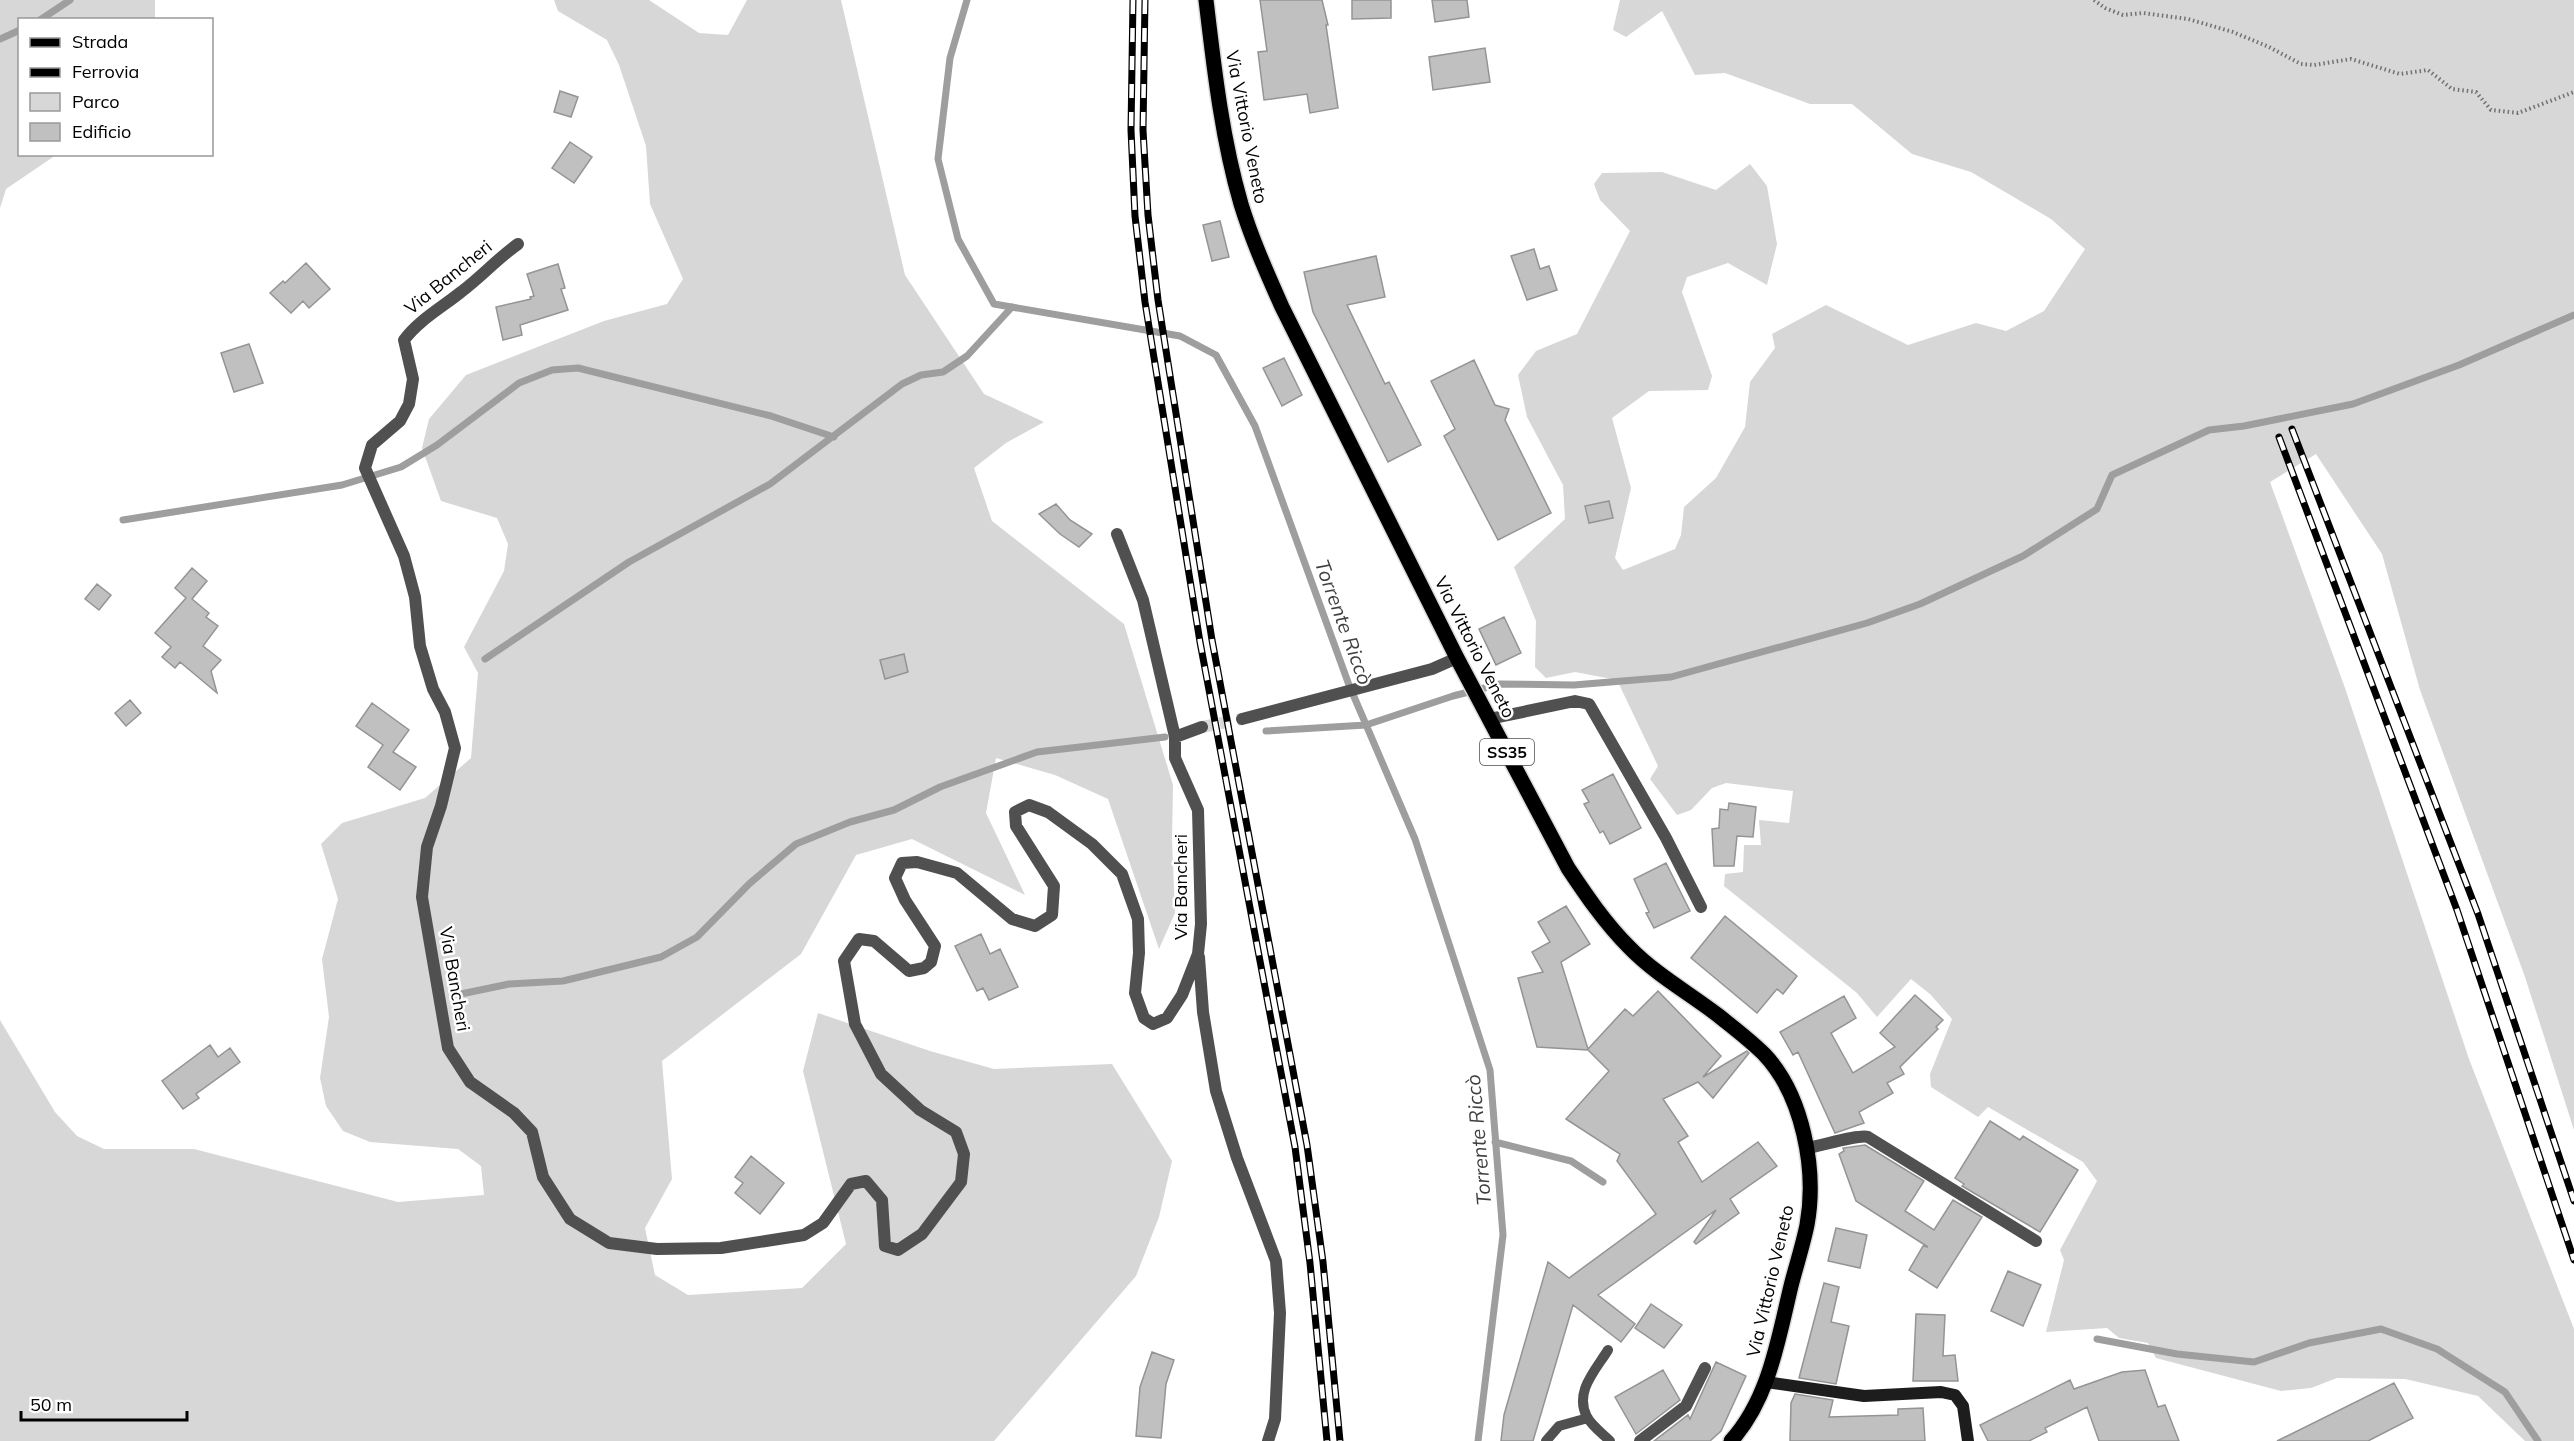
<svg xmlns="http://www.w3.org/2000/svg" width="2574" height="1441" viewBox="0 0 2574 1441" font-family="Mulish,sans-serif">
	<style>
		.green { fill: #d7d7d7 }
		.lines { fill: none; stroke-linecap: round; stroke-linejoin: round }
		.stream { stroke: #9e9e9e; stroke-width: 7 }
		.building { fill: #c0c0c0; stroke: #949494; stroke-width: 1.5 }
		.street-tunnel { stroke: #d9d9d9; stroke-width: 12; stroke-dasharray: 12 6; stroke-linecap: butt }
		.primary-casing { stroke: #dbdbdb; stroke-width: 18 }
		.path { stroke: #727272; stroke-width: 4; stroke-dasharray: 1.5 3; stroke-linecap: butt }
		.lane { stroke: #505050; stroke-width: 10 }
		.street { stroke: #505050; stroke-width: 12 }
		.secondary { stroke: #1d1d1d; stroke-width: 12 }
		.primary { stroke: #000; stroke-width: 15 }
		.rail-casing { stroke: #000; stroke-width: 7 }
		.rail { stroke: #fff; stroke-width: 4.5; stroke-dasharray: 14; stroke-linecap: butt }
		.labels { text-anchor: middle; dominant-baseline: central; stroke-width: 5; stroke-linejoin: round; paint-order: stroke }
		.shield { fill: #fff; stroke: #4c4c4c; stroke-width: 1.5 }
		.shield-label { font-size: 16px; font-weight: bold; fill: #000 }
		.street-label { font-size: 18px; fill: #000; stroke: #fff }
		.water-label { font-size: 20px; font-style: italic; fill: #3f3f3f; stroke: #fff }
	</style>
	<rect width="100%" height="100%" fill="#fff"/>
	<path class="green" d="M0,0H155V19L20,20V154L56,155L6,189L0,208Z
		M554,0H649L699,33L728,35L747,0H841L905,275L984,394L1044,422L1006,443L974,468L992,521L1124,624L1173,785L1172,839L1175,913L1159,949L1108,799L1055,775L996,758L986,813L1025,895L912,839L856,855L801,954L662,1061L672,1179L645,1228L655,1275L688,1295L802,1288L846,1244L803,1071L818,1013L930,1051L994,1069L1112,1064L1172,1161L1159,1217L1136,1276L994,1441H0V1020L55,1112L77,1136L104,1149H194L398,1202L484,1195L481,1166L458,1149L370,1142L343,1131L326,1106L320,1078L329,1017L322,959L338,899L321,844L342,823L425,798L471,758L478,673L464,647L504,571L508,544L497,518L441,501L422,448L429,419L466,375L604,321L667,304L683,279L650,204L646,146L619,65L607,40L558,11Z
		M1620,0H2574V1130L2525,977L2420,690L2382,554L2316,454L2270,482L2345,688L2469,1059L2574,1329V1441H2525L2478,1396L2405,1379L2337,1378L2311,1388L2281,1391L2156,1358L2148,1343L2119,1338L2107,1328L2046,1332L2064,1260L2060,1250L2097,1181L2083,1162L1988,1107L1978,1117L1931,1087L1930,1074L1952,1019L1930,994L1911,979L1877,1017L1857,993L1724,886L1725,874L1743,872L1744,845H1761L1759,820L1789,823L1793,791L1726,783L1712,788L1691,810L1677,815L1650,779L1658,766L1617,680L1575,672L1546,678L1535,667L1536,621L1514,567L1565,519L1563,485L1527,417L1518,375L1536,351L1577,334L1630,231L1600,200L1594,184L1602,173L1662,172L1716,190L1750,164L1767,186L1777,244L1767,285L1728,263L1687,277L1682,292L1712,376L1708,390L1649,391L1612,418L1631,488L1615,558L1623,570L1675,549L1681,535L1684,507L1716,478L1745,427L1750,382L1775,348L1772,334L1826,305L1908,345L1976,323L2006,331L2044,311L2085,249L2051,219L1971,172L1912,154L1852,104H1810L1725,73L1695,75L1662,11L1626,37L1613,30Z"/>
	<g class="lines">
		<path class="stream" d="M967,0L950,58L938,159L958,239L994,304L1180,336L1216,355L1255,426L1349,685L1415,839L1490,1070L1503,1235L1478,1441
			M40,20L70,0
			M0,39L20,30
			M123,520L342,485L401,467L437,445L519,383L552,370L578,368L771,416L834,437
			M485,659L629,562L770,484L902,384L921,375L943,372L967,356L1012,307
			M1266,731L1366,725L1453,696L1500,684L1574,685L1671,677L1867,623L1920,604L2023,556L2097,509L2112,475L2209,430L2244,426L2353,404L2459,365L2574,315
			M461,994L509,984L563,981L661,957L697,937L749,884L796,844L850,822L894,810L940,787L1037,752L1165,737
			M1495,1142L1571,1161L1603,1182
			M2097,1339L2177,1354L2254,1362L2309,1343L2381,1329L2437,1349L2505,1392L2538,1441"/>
	</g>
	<path class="building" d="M1260,0H1322L1328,25H1326L1338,108L1310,113L1307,94L1264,100L1258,52L1267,51Z
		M1352,0H1391V18L1352,19Z
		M1432,0H1467L1469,17L1435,22Z
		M1485,48L1490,82L1433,90L1429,57Z
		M560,91L578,97L571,117L554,112Z
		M570,142L592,157L574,183L552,168Z
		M1220,221L1229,257L1212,261L1203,225Z
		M1534,249L1540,269L1549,266L1557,290L1527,300L1511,256Z
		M1376,256L1385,297L1347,305L1385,384L1389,382L1421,445L1388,462L1313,312L1304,272Z
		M306,263L330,289L309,308L303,301L291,313L270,293L283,281L285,283Z
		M558,264L565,288L561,289L568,310L520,325L522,335L503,340L496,307L531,299L530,297L534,296L527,274Z
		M249,344L263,383L234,392L221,353Z
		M1284,358L1302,395L1282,406L1263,368Z
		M1474,360L1495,405L1509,409L1505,420L1551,513L1498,540L1444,436L1455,429L1431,381Z
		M1609,501L1613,518L1589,523L1585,506Z
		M1056,504L1070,520L1092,534L1079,547L1060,534L1039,514Z
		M192,568L207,581L192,599L209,613L206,617L218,626L203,646L221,660L211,671L217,693L180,662L175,668L162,657L171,647L155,633L186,598L175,588Z
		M97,584L111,595L99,610L85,599Z
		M1504,617L1521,653L1496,665L1479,629Z
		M904,654L908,672L885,679L880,660Z
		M130,700L141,713L126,726L115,713Z
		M372,703L409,730L393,752L416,767L400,790L368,767L383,745L356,726Z
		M1613,774L1641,828L1610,844L1603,831L1600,833L1584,804L1589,802L1582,790Z
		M1729,803L1756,807L1753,837L1737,836L1734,866H1714L1712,829L1719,828L1720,809L1728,810Z
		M1666,863L1690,911L1654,928L1646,913L1649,912L1634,879Z
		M1566,906L1590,944L1561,962L1588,1049L1625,1009L1633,1016L1658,991L1721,1056L1703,1077L1747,1051L1749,1053L1713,1098L1698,1082L1663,1099L1688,1136L1678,1142L1702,1182L1758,1142L1777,1166L1730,1199L1739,1213L1696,1244L1694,1242L1716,1210L1598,1295L1635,1324L1621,1342L1573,1305L1533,1441H1501L1504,1415L1548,1262L1569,1278L1656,1214L1617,1161L1620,1154L1566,1119L1609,1071L1588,1050L1537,1047L1518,978L1543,972L1532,952L1550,942L1538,922Z
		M1725,916L1797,976L1783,994L1777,989L1757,1013L1691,958Z
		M981,934L990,954L1000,949L1018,987L989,1000L983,988L977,991L955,946Z
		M1915,995L1943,1020L1936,1027L1938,1029L1900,1067L1904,1074L1887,1083L1893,1093L1859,1112L1864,1123L1835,1133L1798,1052L1793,1055L1780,1032L1844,996L1856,1018L1831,1033L1853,1073L1895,1047L1880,1033Z
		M210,1045L218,1057L230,1048L240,1062L196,1094L199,1098L183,1109L162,1081Z
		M1990,1121L2020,1140L2023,1136L2078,1170L2040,1232L1962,1186L1964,1184L1955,1178Z
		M1865,1145L1924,1181L1905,1211L1934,1230L1953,1200L1982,1217L1937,1288L1909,1270L1923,1246L1928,1247L1856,1201L1839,1154L1844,1151L1843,1148Z
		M751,1156L784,1183L760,1214L735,1193L743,1183L735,1177Z
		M1836,1228L1867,1235L1860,1268L1828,1261Z
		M2008,1271L2041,1285L2023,1326L1991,1311Z
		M1824,1283L1839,1287L1831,1322L1849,1326L1836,1384L1799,1378Z
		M1651,1304L1682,1325L1664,1348L1635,1328Z
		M1916,1314L1945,1315L1943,1356L1955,1355L1958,1381H1913Z
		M1152,1352L1174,1360L1166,1384L1161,1438L1136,1436L1140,1387Z
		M1716,1362L1746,1376L1721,1431L1710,1441H1654L1688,1415L1690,1419Z
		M1663,1370L1680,1400L1636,1434L1615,1397Z
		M2145,1370L2158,1407L2165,1405L2179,1441H2099L2087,1407L2045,1428L2047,1432L2029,1441H1988L1980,1425L2070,1380L2074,1389L2122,1372Z
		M2394,1383L2413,1418L2368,1441H2277Z
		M1795,1394L1833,1400L1829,1417L1898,1415V1409L1923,1408L1925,1441H1790L1791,1403Z"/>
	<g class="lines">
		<path class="street-tunnel" d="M1202,727L1242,719"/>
		<defs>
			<path id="primary" d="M1206,0C1214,68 1222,139 1241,204C1252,240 1267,273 1282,307L1457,658L1568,868C1586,895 1605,923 1629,947C1655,974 1689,993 1719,1016C1734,1028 1750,1040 1764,1054C1803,1095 1817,1170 1807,1225C1803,1245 1796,1266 1791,1286C1778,1340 1769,1399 1731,1441"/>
		</defs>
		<use href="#primary" class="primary-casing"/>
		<path class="path" d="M2094,0L2105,8L2123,15L2143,13L2188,19L2233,32L2269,47L2301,64L2314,65L2351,59L2400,74L2428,70L2452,89L2476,92L2491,110L2518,113L2574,92"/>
		<path class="lane" d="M1608,1350C1595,1371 1574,1392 1587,1417C1592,1426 1603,1434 1610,1441
			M1546,1441L1559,1426L1588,1418"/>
		<path class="street" d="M518,244C497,259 481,277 461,292C441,308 419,320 404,340L413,379L409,404L400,421L372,445L365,468L404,556L415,597L420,646L433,689L445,712L455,748L441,806L427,847L422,897L448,1048L470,1082L514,1113L532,1132L543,1177L570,1219L609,1243L657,1249L721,1248L804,1235L823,1223L851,1184L866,1181L882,1200L885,1246L898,1250L922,1234L961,1182L964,1154L956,1132L920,1110L881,1074L855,1024L844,961L859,939L874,941L909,971L924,968L931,962L935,946L905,900L895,878L902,863L917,862L957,873L1012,919L1035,926L1052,915L1054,886L1016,826L1015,812L1029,805L1048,812L1092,844L1122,874L1138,919L1139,953L1135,993L1144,1018L1153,1024L1167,1018L1182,995L1198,954L1201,924L1198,810L1175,758V737L1202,727
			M1117,534L1143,600L1175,737
			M1242,719L1432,669L1457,658
			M1489,719L1575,701L1589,704L1666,838L1701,907
			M1199,957L1203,1012L1216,1091L1237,1158L1276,1261L1280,1313L1275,1419L1268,1441
			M1807,1148C1821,1146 1859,1134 1868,1137L2036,1241
			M1640,1441L1686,1406L1705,1368"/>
		<path class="secondary" d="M1766,1382L1864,1396L1941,1392L1955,1395L1963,1406L1968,1441"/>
		<use href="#primary" class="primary"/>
		<defs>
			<path id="rail" d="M1133,0L1131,130L1135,216L1145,302L1200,642L1295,1147L1310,1263L1327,1441
				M1145,0L1143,130L1148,215L1158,300L1212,640L1307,1145L1323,1262L1340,1441
				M2292,429L2478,914L2574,1201
				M2279,437L2457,910L2574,1260"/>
		</defs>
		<use href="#rail" class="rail-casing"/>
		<use href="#rail" class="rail"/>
	</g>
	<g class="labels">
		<rect class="shield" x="1480" y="739" width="54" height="26" rx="4.5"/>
		<g class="shield-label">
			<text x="1507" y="752">SS35</text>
		</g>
		<g class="street-label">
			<text transform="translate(1247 127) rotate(79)">Via Vittorio Veneto</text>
			<text transform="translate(448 277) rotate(-39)">Via Bancheri</text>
			<text transform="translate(1475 647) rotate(63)">Via Vittorio Veneto</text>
			<text transform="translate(1180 887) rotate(-90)">Via Bancheri</text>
			<text transform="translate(455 979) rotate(80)">Via Bancheri</text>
			<text transform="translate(1770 1281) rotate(-77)">Via Vittorio Veneto</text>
		</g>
		<g class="water-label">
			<text transform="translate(1344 622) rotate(70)">Torrente Riccò</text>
			<text transform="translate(1478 1140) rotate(-95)">Torrente Riccò</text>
		</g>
	</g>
	<rect x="18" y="18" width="195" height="138" fill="#ffffff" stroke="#999999" stroke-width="1.5"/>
	<rect x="30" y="38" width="30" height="9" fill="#000000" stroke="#999999" stroke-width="1.5"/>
	<text x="72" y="48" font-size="18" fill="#000000">Strada</text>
	<rect x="30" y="68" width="30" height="9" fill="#000000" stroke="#999999" stroke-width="1.5"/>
	<text x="72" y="78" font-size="18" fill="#000000">Ferrovia</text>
	<rect x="30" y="93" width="30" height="18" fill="#d7d7d7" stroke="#999999" stroke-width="1.5"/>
	<text x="72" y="108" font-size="18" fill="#000000">Parco</text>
	<rect x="30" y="123" width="30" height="18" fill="#c0c0c0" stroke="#999999" stroke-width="1.5"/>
	<text x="72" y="138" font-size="18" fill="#000000">Edificio</text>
	<path d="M21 1411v9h166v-9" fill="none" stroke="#000000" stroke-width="3"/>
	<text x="30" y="1411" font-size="18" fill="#000000" stroke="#ffffff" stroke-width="4.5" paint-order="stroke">50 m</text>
</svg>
